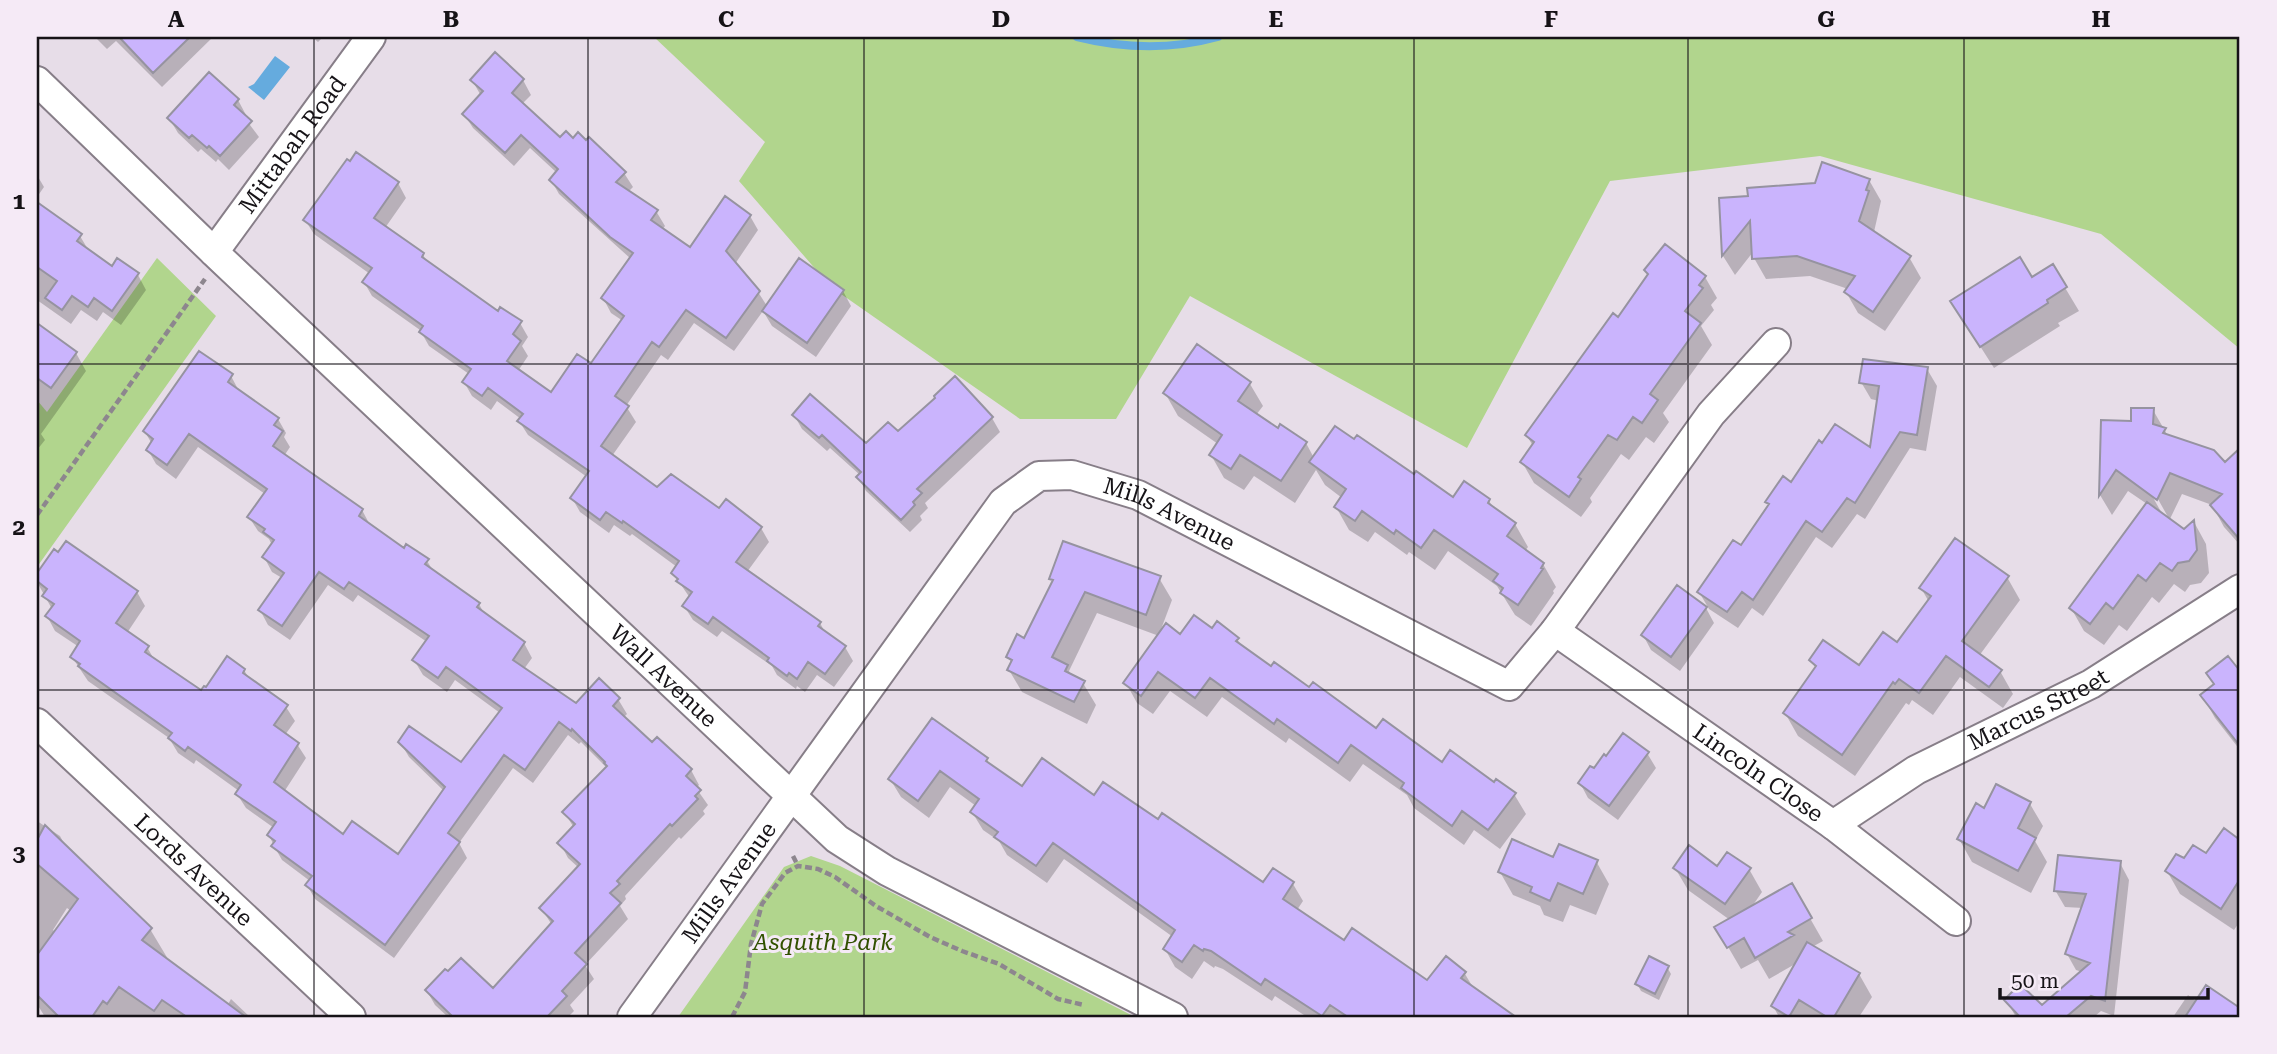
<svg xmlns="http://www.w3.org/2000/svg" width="2277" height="1054" viewBox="0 0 2277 1054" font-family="'Roboto Serif',serif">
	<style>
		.green { fill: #b1d58d }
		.water { fill: #65abde }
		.shadow { fill: #0003; fill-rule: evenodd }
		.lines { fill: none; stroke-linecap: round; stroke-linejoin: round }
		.stream { stroke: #65abde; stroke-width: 8 }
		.building { fill: #cab4fd; stroke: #9693a0; stroke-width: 2 }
		.minor-casing { stroke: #877e88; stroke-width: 32 }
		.path { stroke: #8d868e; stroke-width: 4.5; stroke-dasharray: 7 3.5; stroke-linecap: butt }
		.minor { stroke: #fff; stroke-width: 28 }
		.grid { fill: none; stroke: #161317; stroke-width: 2; stroke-opacity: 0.55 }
		.labels { text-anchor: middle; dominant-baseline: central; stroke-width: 6; stroke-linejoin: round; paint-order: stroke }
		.street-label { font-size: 23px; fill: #161317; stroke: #f5eaf6 }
		.park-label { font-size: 23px; font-style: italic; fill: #325100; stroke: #f5eaf6 }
		.neatline { fill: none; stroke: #161317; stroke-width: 2.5 }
		.grid-label { font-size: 23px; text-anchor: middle; font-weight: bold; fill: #161317 }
	</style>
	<rect width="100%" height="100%" fill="#e7dde8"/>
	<path class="green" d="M654,37H2240V349L2101,234L1820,156L1610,181L1467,448L1190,296L1116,419H1020L831,287L739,181L765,142Z
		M157,258L216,316L37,567V400L47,412Z
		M811,856L840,866L1135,1017H678L784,867Z"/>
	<path class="water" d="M275,56L290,67L264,100L248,87L254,84Z"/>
	<path class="shadow" d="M95,37H213L162,87L116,41L107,49Z
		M312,37H323L318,42Z
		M495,55L523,80L531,95L522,104L560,139L624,173L633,187L628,192L656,211L665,226L662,230L690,249L750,216L758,230L735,264L758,292L767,306L843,291L851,306L816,357L772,326L763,311L734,351L694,323L668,360L661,355L626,406L636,422L612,456L658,489L761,528L769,542L747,572L820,623L826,634L845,647L853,661L834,687L817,675L805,692L797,686L796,689L777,675L772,666L722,631L717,637L693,620L684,606L690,598L673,573L677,567L632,534L630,536L614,525L609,533L580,512L572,498L587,477L528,435L519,421L521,419L497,401L491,410L472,396L464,382L469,374L429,346L420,330L372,296L364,282L370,274L314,234L305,220L356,154L398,183L406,198L385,228L423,255L428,263L498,313L520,323L528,337L522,346L528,356L518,371L551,395L591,366L623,321L611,313L603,298L631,259L559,194L551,180L557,173L530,148L514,166L473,128L464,114L480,94L472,80Z
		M238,100L246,115L244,117L259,137L229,170L218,159L216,162L201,149L198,152L178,133L169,118Z
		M37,175L44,187L37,197Z
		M1869,180L1881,201L1874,232L1909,257L1921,278L1885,331L1858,313L1846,292L1848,289L1810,276L1766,279L1754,258L1753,252L1735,275L1723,256L1721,199Z
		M37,204L80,236L89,251L112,268L138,275L146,290L121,325L103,312L97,321L81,310L71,324L37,300Z
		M2052,266L2079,311L2058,323L2060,326L1994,368L1966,324Z
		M1646,271L1705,277L1717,298L1711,305L1714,310L1701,326L1712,345L1663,413L1669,422L1654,443L1646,437L1629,460L1621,454L1590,498L1592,502L1581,517L1534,483L1522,462L1533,446L1527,436L1618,319L1649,276Z
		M43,330L76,353L86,371L41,434L45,440L37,450V338Z
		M1198,347L1250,384L1263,406L1256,415L1279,430L1306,443L1314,458L1414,477L1453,499L1489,501L1495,510L1515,524L1528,547L1525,551L1543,564L1556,587L1553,591L1554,593L1531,626L1515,615L1497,586L1448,551L1435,570L1409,552L1407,555L1375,532L1368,542L1349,530L1336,507L1342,498L1325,485L1316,470L1295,503L1254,476L1244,490L1224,478L1211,455L1218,444L1178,416L1165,393Z
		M1927,369L1937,386L1926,451L1910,448L1865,519L1857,514L1832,548L1816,537L1763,616L1752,608L1738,628L1709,609L1699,592L1742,548L1770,506L1767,502L1792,484L1871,450L1879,401L1871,399L1861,382Z
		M231,376L239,391L278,419L286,433L284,437L290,447L284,456L362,510L370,525L404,550L427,561L434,572L479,604L485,615L524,643L532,658L524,669L576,706L618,699L627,714L623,718L652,744L691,770L699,785L696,788L708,805L703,811L705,814L681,839L679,837L625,896L626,899L620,906L628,919L585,965L594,979L570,1005L574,1011L568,1017H448L435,1005L427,991L493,990L552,925L541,908L579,868L568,858L560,843L574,828L565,813L607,768L581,742L579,744L568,735L533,783L513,768L459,843L467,858L394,958L315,899L307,885L310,881L282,860L274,846L269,835L274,828L246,808L237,794L239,791L196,760L194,764L178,753L169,738L88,681L72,657L79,647L55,631L47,616L52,609L37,582V576L54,551L137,592L145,606L127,633L147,647L155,661L201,693L244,670L250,680L286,707L295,721L285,735L297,744L306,758L284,792L343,836L399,857L444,791L409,757L400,742L462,765L500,713L455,680L447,692L423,675L414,660L427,642L358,595L353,602L328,585L290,640L268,625L260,610L282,578L272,572L264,557L272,545L269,539L258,531L249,517L265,494L198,447L176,479L156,464L148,450L152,444L145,432Z
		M955,378L992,418L1000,432L925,503L928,508L920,516L922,520L910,532L866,491L858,477L860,475L830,448L827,451L802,429L794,415L866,446L898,434L937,398Z
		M2153,410L2168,436L2224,465L2240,451V545L2224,527L2212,505L2182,494L2169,521L2184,531L2194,522L2206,544L2209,573L2201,583L2190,585L2185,592L2174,584L2159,603L2152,597L2127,631L2119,625L2104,645L2084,631L2071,608L2147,504L2128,491L2112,515L2100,495L2102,422H2132ZM2154,492L2168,517H2164L2151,494Z
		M2007,577L2020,600L1979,656L2000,671L2013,694L2003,708L1960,677L1933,715L1912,700L1909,705L1906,703L1855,776L1798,736L1785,713L1816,669L1811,660L1859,667L1898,644L1929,602L1921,588Z
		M1159,578L1172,600L1160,632L1181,636L1213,630L1237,639L1242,647L1272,669L1376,731L1442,764L1514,794L1526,814L1500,849L1474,830L1464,845L1414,808L1407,795L1363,764L1350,782L1289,738L1286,743L1222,697L1207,717L1170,691L1153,714L1137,703L1126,683L1159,636L1097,613L1069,671L1072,677L1083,683L1096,705L1087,724L1022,692L1009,670L1012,664L1008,657L1025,640L1054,583L1051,579Z
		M1706,608L1714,623L1680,671L1651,650L1643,635Z
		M2228,658L2240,674V750L2215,718L2202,695L2215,685Z
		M1647,753L1656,768L1618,820L1588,798L1580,783L1595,771Z
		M987,759L990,766L1022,789L1094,798L1159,821L1264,884H1293L1303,901L1297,910L1344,943L1428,982L1465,974L1474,989L1505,1011L1508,1017H1307L1275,996L1272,1001L1223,969L1215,966L1214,968L1204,961L1192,979L1175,967L1165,949L1173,937L1064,859L1047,883L1007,855L999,841L983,830L972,812L976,806L950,787L929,818L901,797L890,779Z
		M2030,804L2043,826L2035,841L2047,862L2031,893L1972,862L1959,839L1985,810Z
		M37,821L60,836L67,849L150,929L171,964L227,1006L231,999L250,1017H45L37,1004ZM67,908L71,911L55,932L53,930Z
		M2224,830L2240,842V921L2234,930L2180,894L2167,871L2185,861L2206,856Z
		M1554,859L1596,861L1609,884L1596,915L1570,905L1563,922L1544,915L1540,906L1513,895L1500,872Z
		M2120,863L2129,880L2114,1016L2101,1011L2094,1017H2016L2006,1000L2042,1008L2082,972L2076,970L2067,954L2083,908L2065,907L2055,890Z
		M1675,868L1749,869L1762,892L1751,908L1791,885L1823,941L1812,947L1859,974L1872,997L1859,1017H1779L1773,1006L1797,963L1769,979L1758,960L1741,969L1717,928L1730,920L1688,890Z
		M1667,967L1671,974L1659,1000L1641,991L1637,984Z
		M2207,988L2240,1010V1017H2173L2188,995L2197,1002Z"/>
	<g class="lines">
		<path class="stream" d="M1077,37C1125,49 1171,50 1218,37"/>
	</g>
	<path class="building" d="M119,37H190L153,73Z
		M495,52L524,79L512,93L560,137L566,131L573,138L578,132L586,140L589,137L626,172L616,182L658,210L651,220L690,247L725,196L751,215L726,251L760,291L726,338L686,310L659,347L652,342L615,396L629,406L601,446L657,487L671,474L719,508L726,499L762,527L736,562L821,622L818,626L846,646L825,674L808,662L797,679L789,673L787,676L767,661L769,658L713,617L708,624L682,606L692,592L676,581L678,579L671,573L679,561L623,521L622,523L606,512L600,520L570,498L589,471L517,421L523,414L488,388L482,396L462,382L471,369L419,332L423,326L362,282L372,268L303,220L347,159L350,161L356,152L399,182L374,218L424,253L422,257L498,311L500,307L522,321L513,334L521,341L507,361L551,392L577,354L591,363L624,316L601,298L633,253L610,237L549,180L558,169L521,135L505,153L462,114L483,91L470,80Z
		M209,72L239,99L234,105L252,121L220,156L209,146L207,148L192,135L189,138L167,118Z
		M1822,162L1870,179L1866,190L1869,191L1859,221L1911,256L1873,312L1844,292L1855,276L1797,256L1752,259L1750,221L1722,256L1719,198L1748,196L1747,188L1815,183Z
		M37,202L82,234L77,241L112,266L117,258L139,273L112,311L94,298L88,307L72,296L62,310L45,298L57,281L37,267Z
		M1665,244L1706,276L1699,285L1703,288L1685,311L1701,323L1650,394L1658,400L1642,423L1633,417L1617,440L1608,435L1578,477L1581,479L1569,497L1520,462L1534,442L1525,435L1613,313L1618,317L1648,274L1644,270Z
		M2020,257L2032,277L2053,264L2067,287L2047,300L2048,303L1980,347L1950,301Z
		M799,258L844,290L807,343L762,311Z
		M37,323L77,352L51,388L37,378Z
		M1197,344L1251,382L1238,401L1278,428L1280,424L1307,442L1281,481L1240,455L1231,469L1209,455L1222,435L1163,393Z
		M199,351L233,374L228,382L279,418L274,425L283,431L273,446L363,509L359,516L404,548L406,544L429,559L425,564L480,603L477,607L525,642L513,660L576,703L599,678L620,698L613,706L652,742L657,737L692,769L686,776L701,790L695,796L698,799L672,826L670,824L617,881L620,884L610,893L621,903L575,953L587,964L562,991L567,996L547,1017H453L425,990L445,969L448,971L461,958L493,988L553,921L539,908L580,864L557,843L575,824L562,812L607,766L604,763L605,762L572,729L571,731L559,722L525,770L504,755L448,833L460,842L385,945L305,885L312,876L271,846L275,841L267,835L276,822L235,794L241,785L188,747L185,751L168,738L172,733L78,666L80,664L70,657L80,641L45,616L54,604L42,596L47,589L37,581V573L54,549L58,552L66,541L138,591L116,623L149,646L145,652L201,690L204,686L206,687L227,656L245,669L243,673L288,705L274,725L299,743L274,782L343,834L352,821L398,854L445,787L398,742L409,726L461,762L502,708L446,667L438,678L412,660L429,636L349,582L344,589L319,572L282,626L258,610L284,573L262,557L274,540L263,532L265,529L247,517L267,489L189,434L167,465L146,450L153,439L143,431Z
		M1863,359L1928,367L1917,435L1900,432L1855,503L1847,498L1822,532L1806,521L1753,600L1742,592L1727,612L1697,592L1733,540L1741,545L1769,504L1765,502L1783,476L1791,482L1819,440L1822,443L1835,424L1870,447L1879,386L1859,383Z
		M955,376L993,417L917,489L922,493L913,502L915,505L901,520L856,477L861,472L822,435L819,438L792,415L810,394L866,443L888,422L898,431L935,398L934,396Z
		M2131,408H2154L2153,424L2166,428L2163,433L2214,450L2225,462L2240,448V540L2210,505L2222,494L2170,473L2157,500L2116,470L2099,496L2101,420L2131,421Z
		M1335,426L1354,439L1357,435L1414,474L1416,471L1453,497L1464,481L1490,499L1488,503L1516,523L1507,536L1544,563L1541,568L1543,569L1518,605L1500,593L1503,588L1493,581L1498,574L1434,530L1421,548L1396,530L1394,534L1362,511L1355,521L1334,507L1346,489L1309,462Z
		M2147,502L2184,529L2194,520L2197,550L2189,561L2178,563L2172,571L2160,563L2146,581L2138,575L2113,609L2106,603L2090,624L2069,608Z
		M1955,538L2009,576L1962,641L2002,670L1989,687L1946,656L1919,693L1899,679L1895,684L1893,682L1842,755L1783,713L1816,666L1809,660L1823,640L1859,665L1883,632L1897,642L1931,596L1919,588Z
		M1063,541L1161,576L1146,615L1085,592L1052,657L1068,665L1065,671L1085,681L1074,702L1007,670L1012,660L1006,657L1017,634L1024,638L1053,580L1049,579Z
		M1677,585L1707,607L1671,657L1641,635Z
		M1194,615L1212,628L1217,621L1239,638L1236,641L1271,666L1274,662L1309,687L1313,682L1376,728L1383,719L1442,762L1450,750L1494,782L1496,779L1516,793L1488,830L1462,811L1452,826L1401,788L1404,783L1351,745L1338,763L1277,719L1274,724L1210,678L1195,698L1158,672L1141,696L1123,683L1166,623L1180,634Z
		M2228,656L2240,671V746L2200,695L2214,684L2206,673Z
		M932,718L988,758L986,761L1022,786L1042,758L1094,795L1103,782L1158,819L1162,813L1263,882L1273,868L1294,882L1283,899L1344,940L1352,928L1427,980L1446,956L1466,972L1461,978L1516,1017H1348L1330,1005L1322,1016L1265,979L1261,985L1211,951L1204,949L1203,951L1194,945L1182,962L1163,949L1175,930L1053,843L1036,866L994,837L998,832L970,812L979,799L940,771L918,801L888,779Z
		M1623,733L1649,752L1609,806L1578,783L1590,766L1594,768L1604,754L1606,756Z
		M1996,784L2031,802L2018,828L2036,838L2018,871L1957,839L1976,803L1984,808Z
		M45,825L152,928L142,940L246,1017H187L162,1000L154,1011L119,987L107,1004L103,1001L92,1017H59L37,995V955L78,899L37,864V840Z
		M2224,828L2240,840V879L2221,909L2165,871L2176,854L2184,858L2193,845L2206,853Z
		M1512,839L1553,857L1559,844L1598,860L1583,894L1558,883L1550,901L1530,892L1532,887L1498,872Z
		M1689,845L1717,866L1727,852L1751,868L1725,904L1673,868Z
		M2058,855L2121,861L2105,1001L2091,996L2066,1017H2020L2004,1000L2020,984L2042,1005L2090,963L2065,954L2086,894L2054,891Z
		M1792,883L1812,918L1788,932L1794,935L1755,958L1744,938L1727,948L1714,927Z
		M1807,942L1860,973L1834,1017H1827L1799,1000L1789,1017L1771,1006Z
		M1649,956L1669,966L1655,994L1635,984Z
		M2206,985L2240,1008V1017H2185Z"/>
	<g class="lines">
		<defs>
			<g id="minor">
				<path id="s1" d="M37,81L220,258L837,839L887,871L1173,1017"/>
				<path id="s2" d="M214,252L371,37"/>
				<path id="s3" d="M1555,631L1833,825L1956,921"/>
				<path id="s4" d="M37,723L351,1017"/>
				<path id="s5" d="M1833,825L1916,770L2091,684L2240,589"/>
				<path id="s6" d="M632,1017L1003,502L1039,476L1072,475L1138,495L1509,686L1555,631L1711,414L1776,343"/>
			</g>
		</defs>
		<use href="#minor" class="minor-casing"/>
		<path class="path" d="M37,515L205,279
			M793,856L798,866
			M732,1017L745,992L751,944L762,904L785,873L798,866L818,869L835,877L876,906L930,937L962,951L999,964L1058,999L1084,1005"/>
		<use href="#minor" class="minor"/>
	</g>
	<path class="grid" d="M314,37V1017M588,37V1017M864,37V1017M1138,37V1017M1414,37V1017M1688,37V1017M1964,37V1017M37,364H2240M37,690H2240"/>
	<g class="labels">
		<g class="street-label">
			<text stroke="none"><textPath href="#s2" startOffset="133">Mittabah Road</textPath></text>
			<text stroke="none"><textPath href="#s6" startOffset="817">Mills Avenue</textPath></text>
			<text stroke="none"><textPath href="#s1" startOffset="864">Wall Avenue</textPath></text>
			<text stroke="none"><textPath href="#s5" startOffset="236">Marcus Street</textPath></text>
			<text stroke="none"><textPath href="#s3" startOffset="248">Lincoln Close</textPath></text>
			<text stroke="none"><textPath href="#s4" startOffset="215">Lords Avenue</textPath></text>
			<text stroke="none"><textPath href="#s6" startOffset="166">Mills Avenue</textPath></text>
		</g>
		<g class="park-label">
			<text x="823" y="942">Asquith Park</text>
		</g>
	</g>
	<rect width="2277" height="1054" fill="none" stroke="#f5eaf6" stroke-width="77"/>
	<path d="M2000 988v10h208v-10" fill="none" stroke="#161317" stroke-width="3.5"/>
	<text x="2011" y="988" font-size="21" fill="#161317" stroke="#f5eaf6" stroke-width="5" paint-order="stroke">50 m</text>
	<rect x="38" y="38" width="2200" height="978" class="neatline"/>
	<g class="grid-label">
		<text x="176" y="27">A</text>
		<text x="451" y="27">B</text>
		<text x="726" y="27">C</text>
		<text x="1001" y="27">D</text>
		<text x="1276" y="27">E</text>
		<text x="1551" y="27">F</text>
		<text x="1826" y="27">G</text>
		<text x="2101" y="27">H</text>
		<text x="19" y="209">1</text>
		<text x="19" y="535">2</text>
		<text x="19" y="861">3</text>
	</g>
</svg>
